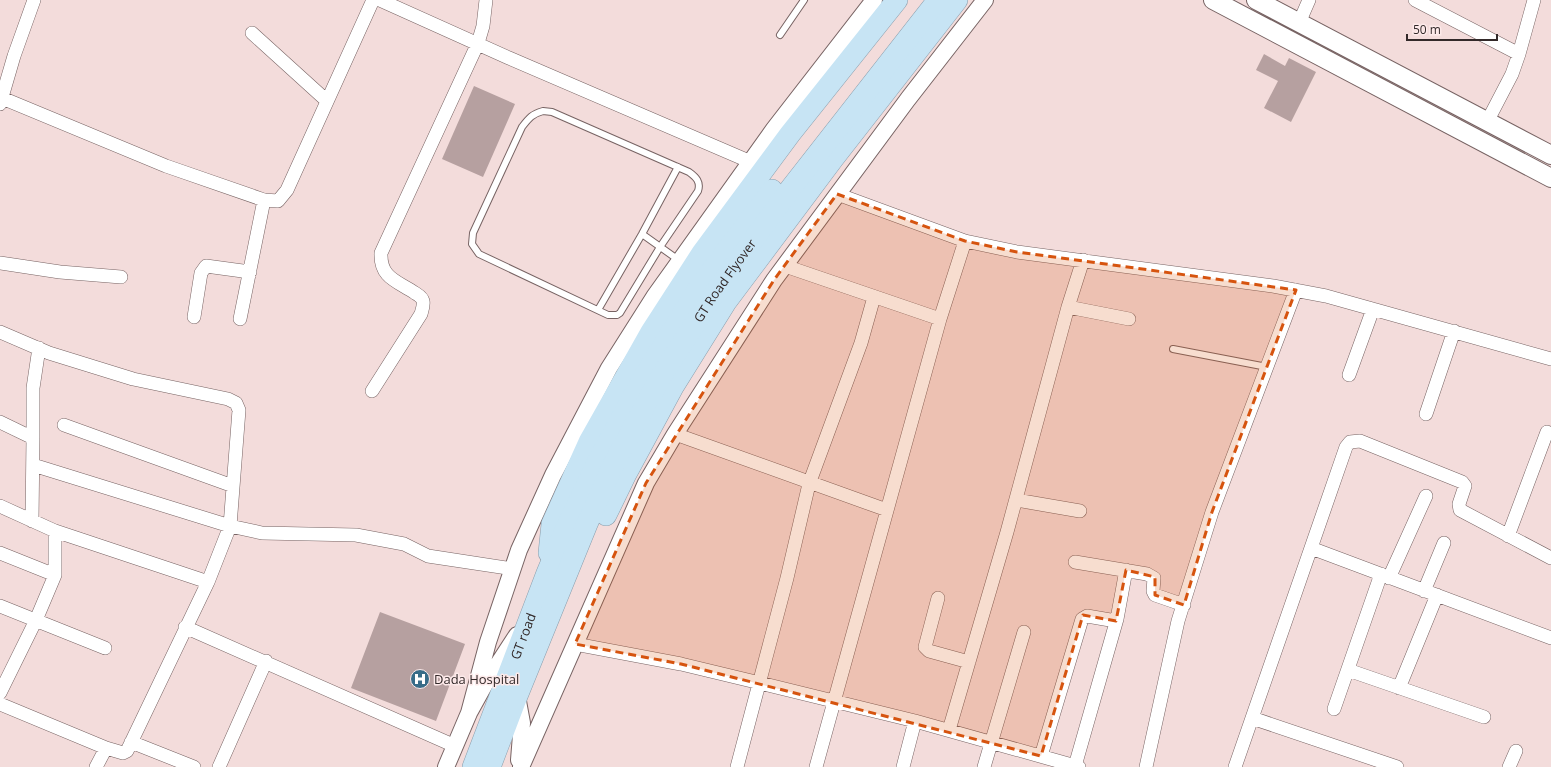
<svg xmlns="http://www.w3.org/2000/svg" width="1551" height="767" viewBox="0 0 1551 767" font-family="'Open Sans',sans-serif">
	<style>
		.building { fill: #b6a0a0 }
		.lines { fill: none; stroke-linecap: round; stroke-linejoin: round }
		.service-casing { stroke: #776363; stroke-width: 8 }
		.minor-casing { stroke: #776363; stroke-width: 14 }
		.tertiary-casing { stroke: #776363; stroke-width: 18 }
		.secondary-casing { stroke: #776363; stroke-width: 20 }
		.trunk-casing { stroke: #8a9eac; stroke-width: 22 }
		.service { stroke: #fff; stroke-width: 6 }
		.minor { stroke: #fff; stroke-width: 13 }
		.tertiary { stroke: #fff; stroke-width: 16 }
		.secondary { stroke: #fff; stroke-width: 18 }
		.trunk { stroke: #c7e4f4; stroke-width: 21 }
		.marked { fill: #d6540f; fill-opacity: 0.2; stroke: #d6540f; stroke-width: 3; stroke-dasharray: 8 5; stroke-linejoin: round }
		.labels { text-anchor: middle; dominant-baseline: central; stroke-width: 3; stroke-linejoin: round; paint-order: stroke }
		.street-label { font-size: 13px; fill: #322929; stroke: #fdeaea }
		.poi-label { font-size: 13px; fill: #322929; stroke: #fdeaea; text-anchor: start }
	</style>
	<rect width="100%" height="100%" fill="#f3dcdb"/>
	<path class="building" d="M1264,54L1285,66L1289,58L1316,72L1291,122L1264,108L1278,81L1256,70Z
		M474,86L515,104L483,177L442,159Z
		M380,612L465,644L436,721L351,688Z"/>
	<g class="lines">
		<defs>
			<path id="service" d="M780,35L804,0
				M543,111L552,112L689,172C696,177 701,182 698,191L660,247L620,313L617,315H608L479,254L472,244L473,233L522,127C529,118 532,114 543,111Z
				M642,234L680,261
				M598,310L642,234L678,167
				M1173,349L1267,367"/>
			<path id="minor" d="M380,0L509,58L751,162
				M1415,0L1519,54
				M1299,23L1309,0
				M252,33L327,101
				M2,98L166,166L264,200L278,201L287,190L373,0
				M0,104L14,56L34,0
				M1487,122L1512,74L1519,54L1534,0
				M837,194L965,241L1017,252L1273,286L1326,296L1551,359
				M0,263L60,272L121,277
				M785,266L940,319
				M1068,307L1129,319
				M194,317L201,273L206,266L250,272
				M240,319L264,200
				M0,332L49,353L133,379L228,399L236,403L239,410L230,526L208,582L127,751L123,753L106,748L0,704
				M1349,375L1373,309
				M372,391L421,314C422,310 424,305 423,301C422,297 418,295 415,293C397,281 380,278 381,253L478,43L483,26L486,0
				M1426,414L1454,331
				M0,422L33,438L32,521
				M64,425L233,486
				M675,434L887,510
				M33,438V388L39,348
				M33,465L230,526L262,533L356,535L404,544L428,556L513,569
				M1016,500L1080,511
				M0,506L55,531L208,582
				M1508,536L1547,432
				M1311,548L1551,638
				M0,553L55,575
				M1075,562L1147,574L1154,578L1153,591L1155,595L1184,605
				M1389,578L1426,496
				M1424,591L1444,543
				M938,598L925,647L929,651L969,662
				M0,606L105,648
				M185,627L455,746
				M575,644L681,664L760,683L915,721L1079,767
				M1348,670L1484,717
				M1399,688L1437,595
				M0,693L36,620L55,575V531
				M1334,709L1381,574
				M1252,718L1397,767
				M949,730L1007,532L1068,307L1083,260
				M131,742L194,767
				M1041,756L1082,619L1087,616L1116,621
				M1075,766L1117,619L1126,570
				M96,767L106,748
				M219,767L266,661
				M737,767L787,578L809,484L861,343L874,297
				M816,767L940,319L965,241
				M903,767L915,721
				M984,767L1024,632
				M1146,767L1178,621L1212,512L1296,290
				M1235,767L1346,447L1350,442L1360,441L1462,482L1465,486L1459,504L1460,510L1551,558
				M1509,767L1516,751"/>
			<path id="tertiary" d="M517,696L522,723L519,760
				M469,713L488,642L519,550L553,475L609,368L654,297L774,129L874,0
				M446,767L469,713L485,684L517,635
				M521,767L646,483L675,434L774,280L908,99L985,0"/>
			<path id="secondary" d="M1213,0L1551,178
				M1256,0L1551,155"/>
			<g id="trunk">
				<path d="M606,515L626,474L673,387L726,302L833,159L957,0"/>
				<path d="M549,553L552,524L589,442L651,332L702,253L790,134L897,0"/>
				<path id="s1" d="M473,767L547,573L562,537L598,461L646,373L698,289L772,190"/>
				<path id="s2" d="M490,767L517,696L587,524L614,463L660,378L714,294L791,188L938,0"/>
			</g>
		</defs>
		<use href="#service" class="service-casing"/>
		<use href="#minor" class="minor-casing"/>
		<use href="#tertiary" class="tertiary-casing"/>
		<use href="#secondary" class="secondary-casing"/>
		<use href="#trunk" class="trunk-casing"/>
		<use href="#service" class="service"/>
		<use href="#minor" class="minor"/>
		<use href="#tertiary" class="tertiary"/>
		<use href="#secondary" class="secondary"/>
		<use href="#trunk" class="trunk"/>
	</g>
	<path class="marked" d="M837,194L965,241L1017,252L1296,290L1212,512L1184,605L1155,595V577L1126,570L1116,621L1083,615L1041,756L681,664L575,644L646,483L774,280Z"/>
	<defs>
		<symbol id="hospital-disc" viewBox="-11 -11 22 22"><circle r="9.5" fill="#376c88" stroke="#fdeaea"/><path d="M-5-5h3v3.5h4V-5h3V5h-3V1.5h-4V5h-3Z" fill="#fff"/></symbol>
	</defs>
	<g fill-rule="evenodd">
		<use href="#hospital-disc" x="409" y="668" width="22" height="22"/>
	</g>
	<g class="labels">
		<g class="street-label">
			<text stroke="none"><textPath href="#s2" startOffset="542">GT Road Flyover</textPath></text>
			<text stroke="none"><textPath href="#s1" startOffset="140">GT road</textPath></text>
		</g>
		<g class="poi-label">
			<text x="434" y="679">Dada Hospital</text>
		</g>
	</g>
	<path d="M1407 34v6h90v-6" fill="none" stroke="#322929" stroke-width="2"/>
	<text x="1413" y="34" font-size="12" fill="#322929" stroke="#fdeaea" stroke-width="3" paint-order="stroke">50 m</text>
</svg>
